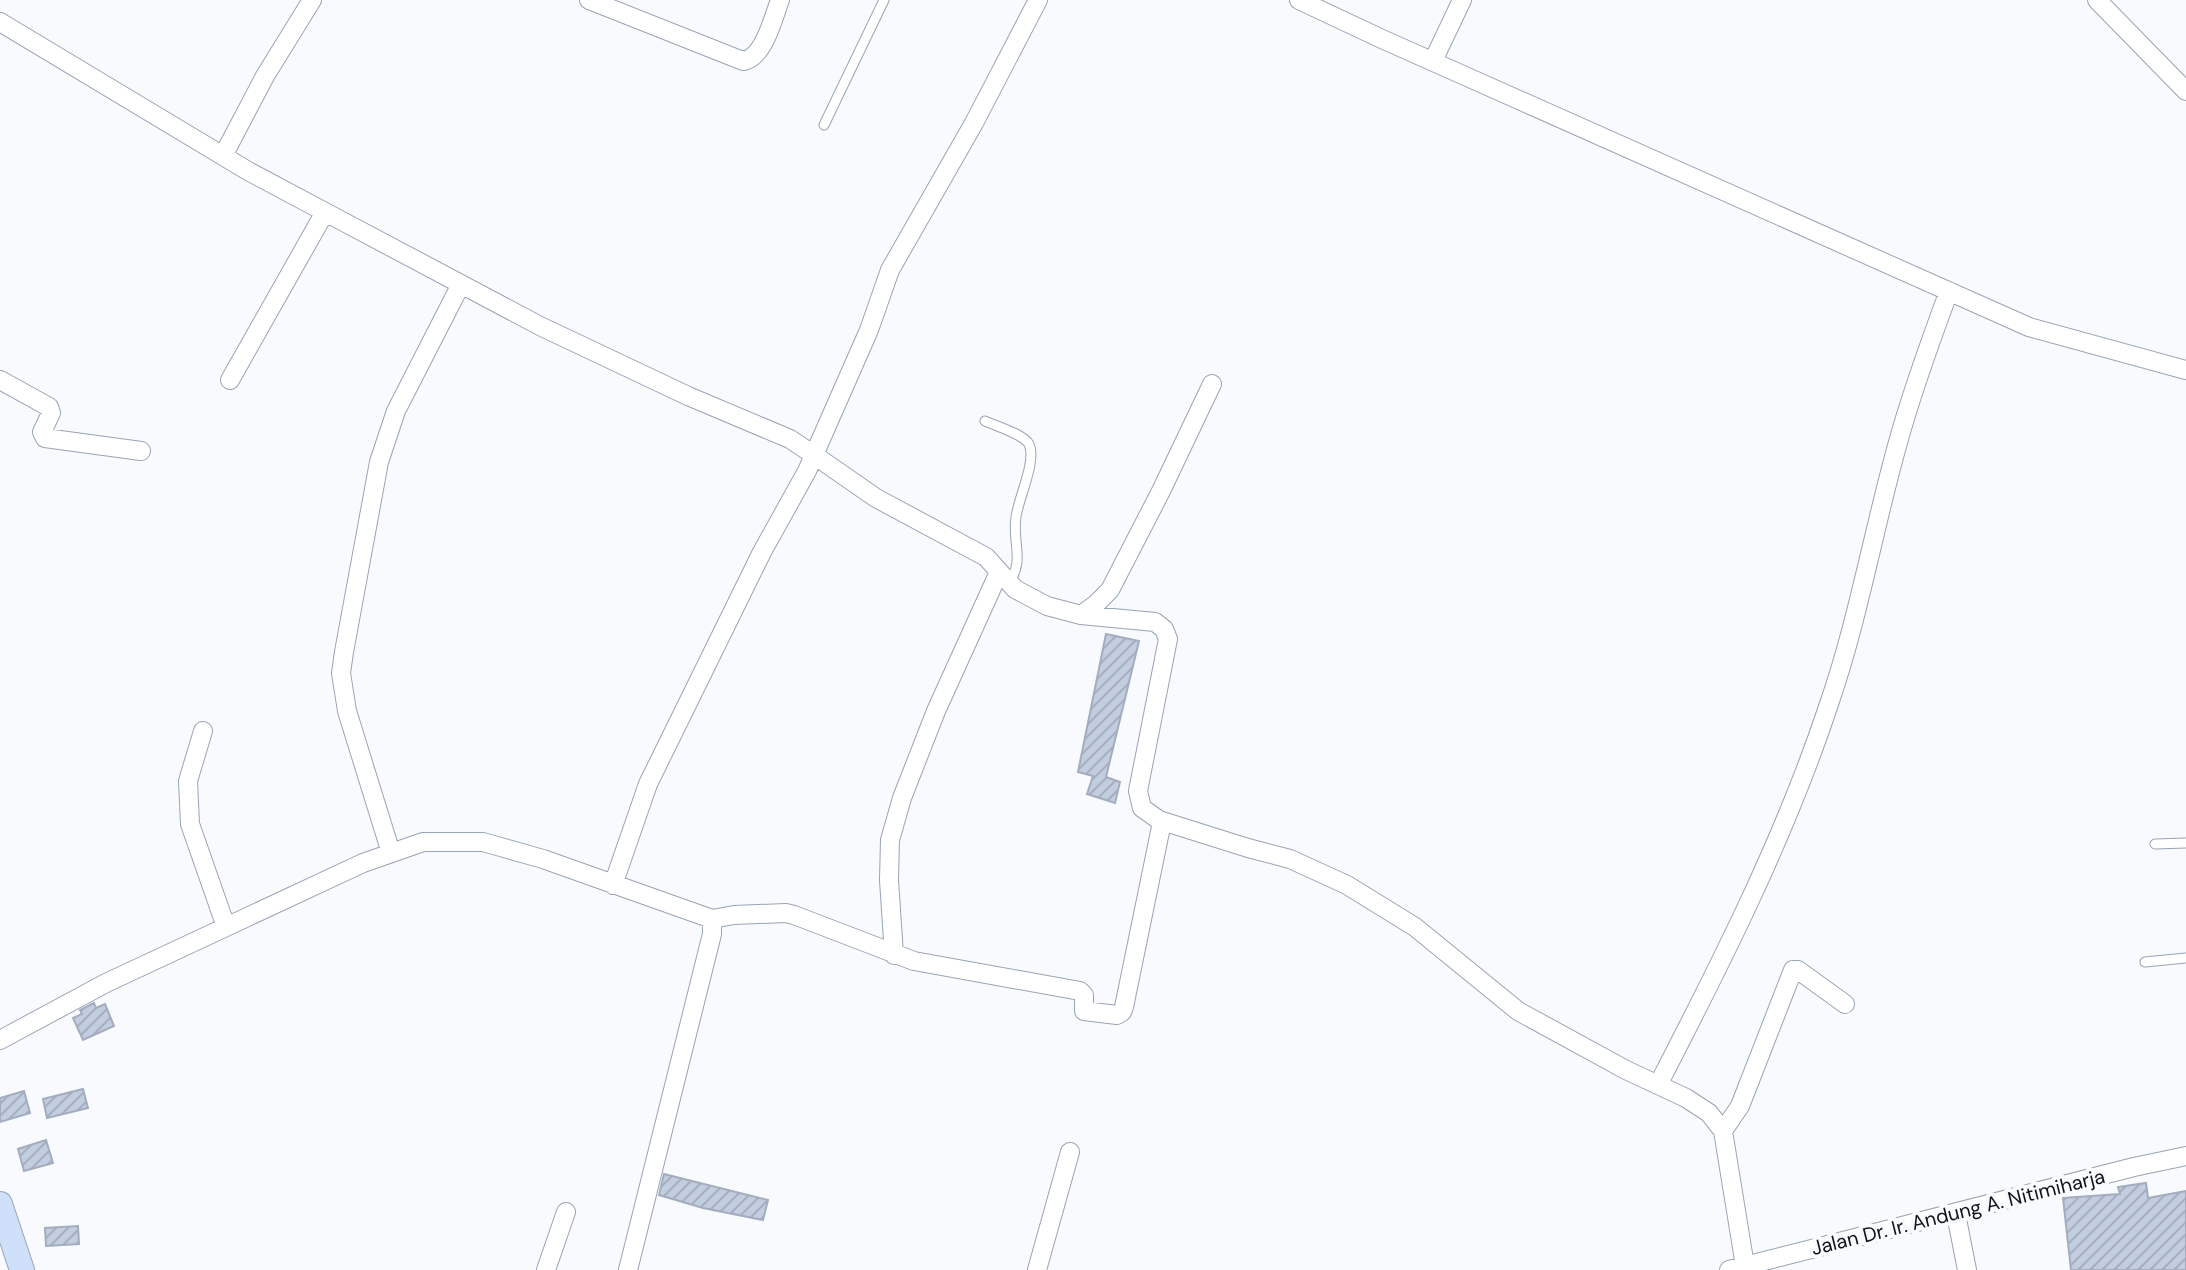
<svg xmlns="http://www.w3.org/2000/svg" width="2186" height="1270" viewBox="0 0 2186 1270" font-family="'DM Sans',sans-serif">
	<style>
		.building { fill: url(#building-hatch); stroke: #a3adbe; stroke-width: 2 }
		.lines { fill: none; stroke-linecap: round; stroke-linejoin: round }
		.service-casing { stroke: #99a4b4; stroke-width: 11 }
		.minor-casing { stroke: #99a4b4; stroke-width: 20 }
		.secondary-casing { stroke: #99a4b4; stroke-width: 26 }
		.service { stroke: #fff; stroke-width: 9 }
		.minor { stroke: #fff; stroke-width: 18 }
		.secondary { stroke: #cedff9; stroke-width: 24 }
		.labels { text-anchor: middle; dominant-baseline: central; stroke-width: 8; stroke-linejoin: round; paint-order: stroke }
		.street-label { font-size: 20px; fill: #10141a; stroke: #f8fafe }
	</style>
	<defs>
		<pattern id="building-hatch" width="6" height="6" patternUnits="userSpaceOnUse" patternTransform="scale(2)"><rect width="6" height="6" fill="#c2cddf"/><path d="M-1 1l2-2M0 6l6-6M5 7l2-2" fill="none" stroke="#a6afbf"/></pattern>
	</defs>
	<rect width="100%" height="100%" fill="#f8fafe"/>
	<path class="building" d="M1106,634L1139,641L1106,777L1120,782L1115,803L1087,794L1093,776L1078,772Z
		M94,1003L96,1008L105,1004L114,1026L83,1040L73,1018L82,1014L80,1010Z
		M83,1089L88,1108L47,1118L43,1099Z
		M24,1091L30,1113L0,1122V1098Z
		M46,1140L53,1163L24,1171L18,1149Z
		M664,1174L768,1200L763,1220L703,1208L659,1195Z
		M2146,1183L2148,1198L2186,1191V1270H2071L2063,1198L2120,1194L2118,1187Z
		M78,1226L79,1244L46,1246L45,1228Z"/>
	<g class="lines">
		<defs>
			<path id="service" d="M824,125L884,0
				M985,421C996,426 1023,434 1029,444C1037,461 1018,499 1016,517C1012,544 1025,559 1009,583
				M2155,844L2186,843
				M2145,962L2186,958"/>
			<path id="minor" d="M589,0L743,61C764,58 773,18 780,0
				M1038,0L974,123L890,270L869,330L814,455L876,498L986,557L1015,589L1047,606L1081,615L1155,622L1164,629L1168,639L1138,791L1142,808L1159,820L1248,848L1290,859L1347,885L1415,927L1518,1011L1626,1070L1686,1098L1709,1113L1723,1131L1745,1266
				M1299,0L1382,39L2029,327L2186,370
				M2097,0L2186,91
				M0,22L248,171L325,212L540,326L688,396L790,439L814,455L807,471L762,552L648,784L613,885
				M1433,61L1462,0
				M223,156L265,76L312,0
				M0,380L49,407L51,413L42,432L45,438L141,451
				M230,380L325,212
				M1081,615L1096,604L1110,590L1161,491L1212,384
				M203,731L188,781L190,824L226,927
				M391,853L347,711L341,673L344,652L379,462L396,411L461,284
				M712,919L734,915L786,913L794,915L914,961L1080,991L1084,995V1011L1117,1015L1122,1012L1124,1007L1162,822
				M894,955L889,880L890,840L902,798L936,711L999,572
				M0,1040L106,983L363,863L423,842H483L543,859L712,919V934L628,1270
				M1658,1085C1722,961 1785,837 1829,704C1858,620 1873,532 1897,446C1911,394 1930,342 1949,291
				M1723,1131L1740,1106L1793,970H1798L1845,1004
				M1956,1214L1967,1270
				M546,1270L566,1212
				M1037,1270L1070,1152
				M1729,1270L2134,1167L2186,1156"/>
			<path id="secondary" d="M0,1204L22,1270"/>
		</defs>
		<use href="#service" class="service-casing"/>
		<use href="#minor" class="minor-casing"/>
		<use href="#secondary" class="secondary-casing"/>
		<use href="#service" class="service"/>
		<use href="#minor" class="minor"/>
		<use href="#secondary" class="secondary"/>
	</g>
	<g class="labels">
		<g class="street-label">
			<text transform="translate(1958 1212) rotate(-14)">Jalan Dr. Ir. Andung A. Nitimiharja</text>
		</g>
	</g>
</svg>
